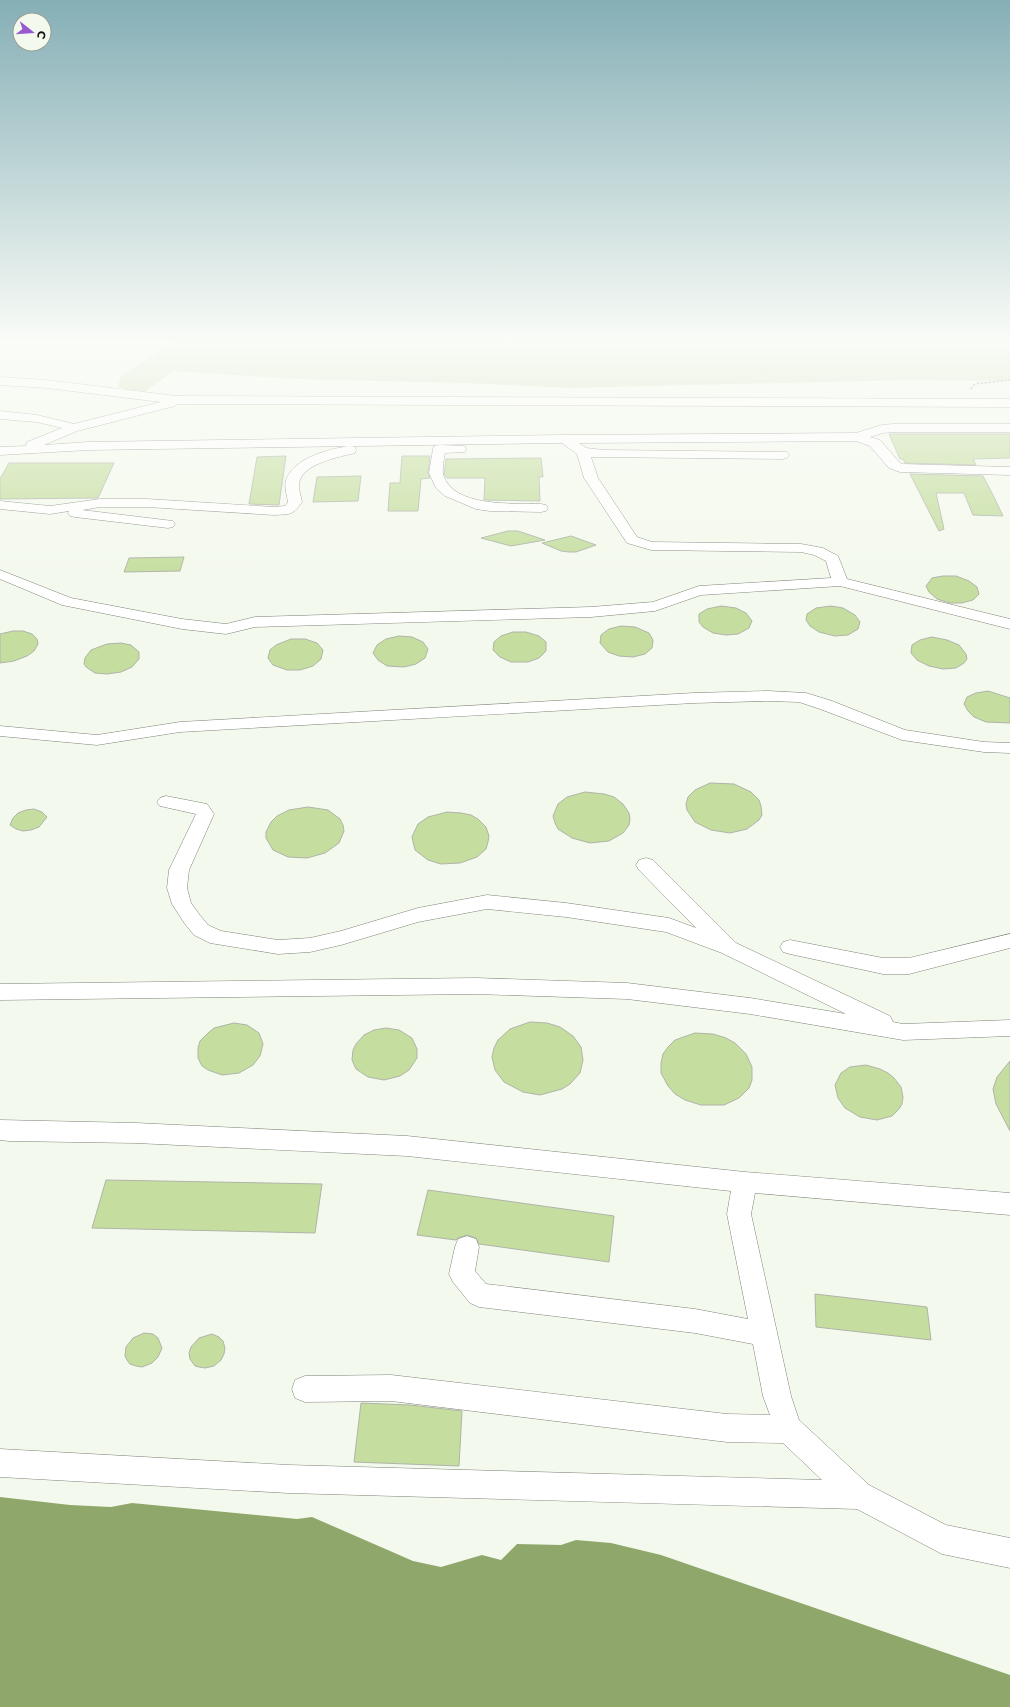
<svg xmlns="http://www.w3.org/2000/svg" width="1010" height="1707" viewBox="0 0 1010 1707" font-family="Montserrat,sans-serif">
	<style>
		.green { fill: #c9d9b3 }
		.water { fill: #90a76b }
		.building { fill: #c5de9f; stroke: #afb4a9 }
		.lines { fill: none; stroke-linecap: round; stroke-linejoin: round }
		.minor-casing { stroke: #7e8378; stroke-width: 1 }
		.path { stroke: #7e8179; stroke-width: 1.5; stroke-dasharray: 2.5 1.5; stroke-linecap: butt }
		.minor { fill: #fff; fill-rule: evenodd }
	</style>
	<rect width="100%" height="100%" fill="#f4f9ed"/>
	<path class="green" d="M173,340H1010V381L905,380L569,388L465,383L296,379L174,371L143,393L118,387L121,375L170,346Z"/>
	<path class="water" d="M0,1497L70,1505L111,1507L132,1503L297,1519L312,1517L413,1561L441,1567L482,1555L501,1560L517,1544L561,1545L576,1540L611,1543L661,1555L1010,1675V1707H0Z"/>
	<path class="building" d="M889,434H1010V458L973,459L976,465L905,463L903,459H900Z
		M286,456L279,505L249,504L257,457Z
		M402,456H430L428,473L430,478L421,479L418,511H388L390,483H400Z
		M541,458L543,477H539L540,501L484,500L485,478H447L444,474L446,459Z
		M9,463H114L98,498L0,499V479Z
		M910,474L983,476L993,495L1003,516L973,515L964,493H936L944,529L939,531Z
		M361,476L358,501L313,502L317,477Z
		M508,531H518L545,540L511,546L481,538Z
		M571,536L596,545L576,552H569L561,551L542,543Z
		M184,557L180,571L124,572L129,558Z
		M943,576H956L969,581L977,587L979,594L973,600L962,603H950L937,599L929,592L926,586L932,578Z
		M721,606L736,608L746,613L752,621L749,628L738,634L726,635L713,633L703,627L699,622V614L707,609Z
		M831,606L843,608L855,615L860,622L858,629L848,635L835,636L819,632L810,626L806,620L807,614L816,608Z
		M621,626L635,627L649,633L653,640L652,648L645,654L633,657L619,656L608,652L600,643L601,635L609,629Z
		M13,631H23L32,634L37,639L38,644L34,651L27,656L14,661L0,663V634Z
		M513,632H526L539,636L546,642V651L539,658L528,662H511L500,657L493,650L494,642L501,636Z
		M399,636L412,637L423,642L428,649L425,658L416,664L404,667L387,666L378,660L373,653L377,645L386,639Z
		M932,637L947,640L959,645L966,654L967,659L964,663L956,668L943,669L929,666L917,660L911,653L912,645L920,640Z
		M291,639H305L317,643L323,650L321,659L313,666L300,670H287L273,665L268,658L270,650L276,645Z
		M121,643L131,645L139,652V659L132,667L121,672L107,674L95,673L86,667L84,664L85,658L91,650L107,644Z
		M988,691L1010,698V723L986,722L974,717L968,711L964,704L967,697L976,693Z
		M710,783L734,784L751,792L759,800L761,806L762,815L759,820L747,829L730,833L711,830L695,822L687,810L686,804L688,797L695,790Z
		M585,792L604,794L614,797L623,804L629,813L630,819L629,825L623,833L609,841L590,843L572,838L558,829L555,823L553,816L558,804L567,797Z
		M308,807L328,810L340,819L343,825L344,831L339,843L325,853L307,858L288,857L273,850L266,838V832L271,822L277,816L289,810Z
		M34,809L42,812L47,817L39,827L31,830L23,831L16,829L10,825L13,818L18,813L26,810Z
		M447,812L461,813L471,815L478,819L486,827L489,836L488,842L486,849L477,857L460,863L441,864L428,860L415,850L412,837L418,824L428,817Z
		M530,1022L547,1023L560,1027L573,1036L581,1047L583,1060L580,1073L570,1084L562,1089L540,1095L523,1092L504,1082L495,1070L492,1057L494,1048L498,1040L510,1029Z
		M234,1023L247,1025L259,1033L263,1044L260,1056L253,1065L239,1073L222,1075L208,1070L202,1066L198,1058V1048L200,1041L208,1033L214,1028Z
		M386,1028L399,1030L412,1038L417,1049V1058L409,1070L400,1076L384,1080L368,1077L356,1069L352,1060L353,1050L356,1044L364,1035L374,1030Z
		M695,1033L713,1034L726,1038L735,1043L746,1054L752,1067V1080L749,1088L739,1098L724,1105H701L685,1100L675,1094L668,1086L661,1073V1063L663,1054L668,1047L675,1040Z
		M1010,1061V1131L996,1104L993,1089L997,1077Z
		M866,1065L880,1069L888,1073L894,1078L901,1087L903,1097L902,1104L899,1109L892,1116L877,1120L860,1117L845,1108L838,1098L835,1085L841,1073L850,1067Z
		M106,1180L322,1184L315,1233L92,1228Z
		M428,1190L614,1216L609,1262L479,1244L476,1238L467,1235L458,1238L456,1240L417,1235Z
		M815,1294L927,1307L931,1340L816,1327Z
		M144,1333L153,1334L158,1338L162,1348L158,1357L152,1363L142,1367L136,1366L130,1364L127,1360L125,1356L126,1347L133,1338Z
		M212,1334L219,1337L223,1341L225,1348L224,1354L221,1360L214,1366L205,1368L199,1367L195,1366L190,1359L189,1353L191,1347L199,1338Z
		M361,1403L410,1405L462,1411L459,1466L354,1462Z"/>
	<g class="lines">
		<defs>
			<path id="minor" d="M0,377L47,380L176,396L1010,399V407L177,404L175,406L77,431L44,445L88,442L563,435L856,433L882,425L893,424H1010V432H893L883,433L870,437L880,440L899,462L902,464L1010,467V475L900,472L889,468L870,446L856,441L579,443L586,448L604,450L787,452L789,455L787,458L782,459L591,457L598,478L637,537L652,542L801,544L823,548L838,556L847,579L1010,619V629L840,586L701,595L655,611L591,617L255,627L226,634L182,629L62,605L0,579V570L71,598L134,610L182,619L226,624L255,617L591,607L653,602L699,586L831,578L826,561L814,555L801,552L651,550L627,543L584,478L577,454L562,443L88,450L0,455V447L26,446L27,442L62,428L37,422L0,419V411L37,415L74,424L161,402L47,388L0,385Z
				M439,445L465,446L466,449L465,452L445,453C444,459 442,468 443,474C452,508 514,503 541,504L546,505L548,508L546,511L541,512L490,511L476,509L445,496L436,488L429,473L433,449L434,446Z
				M350,446L355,447L356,450L355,453C339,457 306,463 300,480C297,487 301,495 302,502C292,516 290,514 274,515L147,507H100L82,510L173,521L175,524L173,527L168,528L75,517L70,516L68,513L69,511L50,514L0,509V501L50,506L100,499H147L274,507L285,506L288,502C287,495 284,487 286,480C295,457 329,449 350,446Z
				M768,691L806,693L832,701L905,730L984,742L1010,743V753L984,752L902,740L820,709L799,702L768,701L694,703L180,732L97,745L0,736V726L97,735L180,722L694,693Z
				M166,796L207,804L214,814L189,870L187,888L191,903L199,914L208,925L221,931L278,940L310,938L341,931L418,908L487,895L566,903L669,918L696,928L639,870L636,865L639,860L646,858L653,860L736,943L890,1016L893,1022L903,1024L1010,1020V1036L903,1040L750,1014L627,999L476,994L0,1000V984L476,978L627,983L750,998L846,1014L722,953L666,932L566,917L487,909L418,922L341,945L310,952L278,954L210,943L194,935L185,924L172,904L167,888L169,870L196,814L160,806L157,802L160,798Z
				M1010,934V948L909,974H883L790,954L783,952L780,947L783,942L790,940L883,958H909Z
				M0,1120L136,1123L407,1136L745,1172L1010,1193V1215L755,1193L751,1214L791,1396L799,1420L869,1485L946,1525L1010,1538V1568L942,1554L857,1509L288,1493L0,1477V1449L288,1465L822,1480L783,1443L727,1442L391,1401L305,1402L295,1398L292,1389L295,1380L305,1376L391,1375L727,1414L770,1415L763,1396L753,1344L695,1333L479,1307L470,1303L453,1282L449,1274L455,1247L458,1239L467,1236L476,1239L479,1247L475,1271L486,1284L695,1309L748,1319L727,1214L731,1191L407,1156L136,1143L9,1141L0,1140Z"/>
		</defs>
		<use href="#minor" class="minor-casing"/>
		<path class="path" d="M971,389L975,384L1010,380"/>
		<use href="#minor" class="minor"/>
	</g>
	<linearGradient id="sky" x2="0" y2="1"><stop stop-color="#85afb6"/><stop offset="0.59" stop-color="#fafcf7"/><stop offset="1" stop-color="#fafcf7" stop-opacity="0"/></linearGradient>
	<rect width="1010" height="579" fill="url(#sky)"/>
	<g transform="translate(32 32) rotate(107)"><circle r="19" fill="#f4f9ed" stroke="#999d94"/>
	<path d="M0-3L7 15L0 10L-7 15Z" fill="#995ad1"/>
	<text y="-6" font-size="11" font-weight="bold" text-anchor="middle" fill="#10120e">С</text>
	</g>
</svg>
